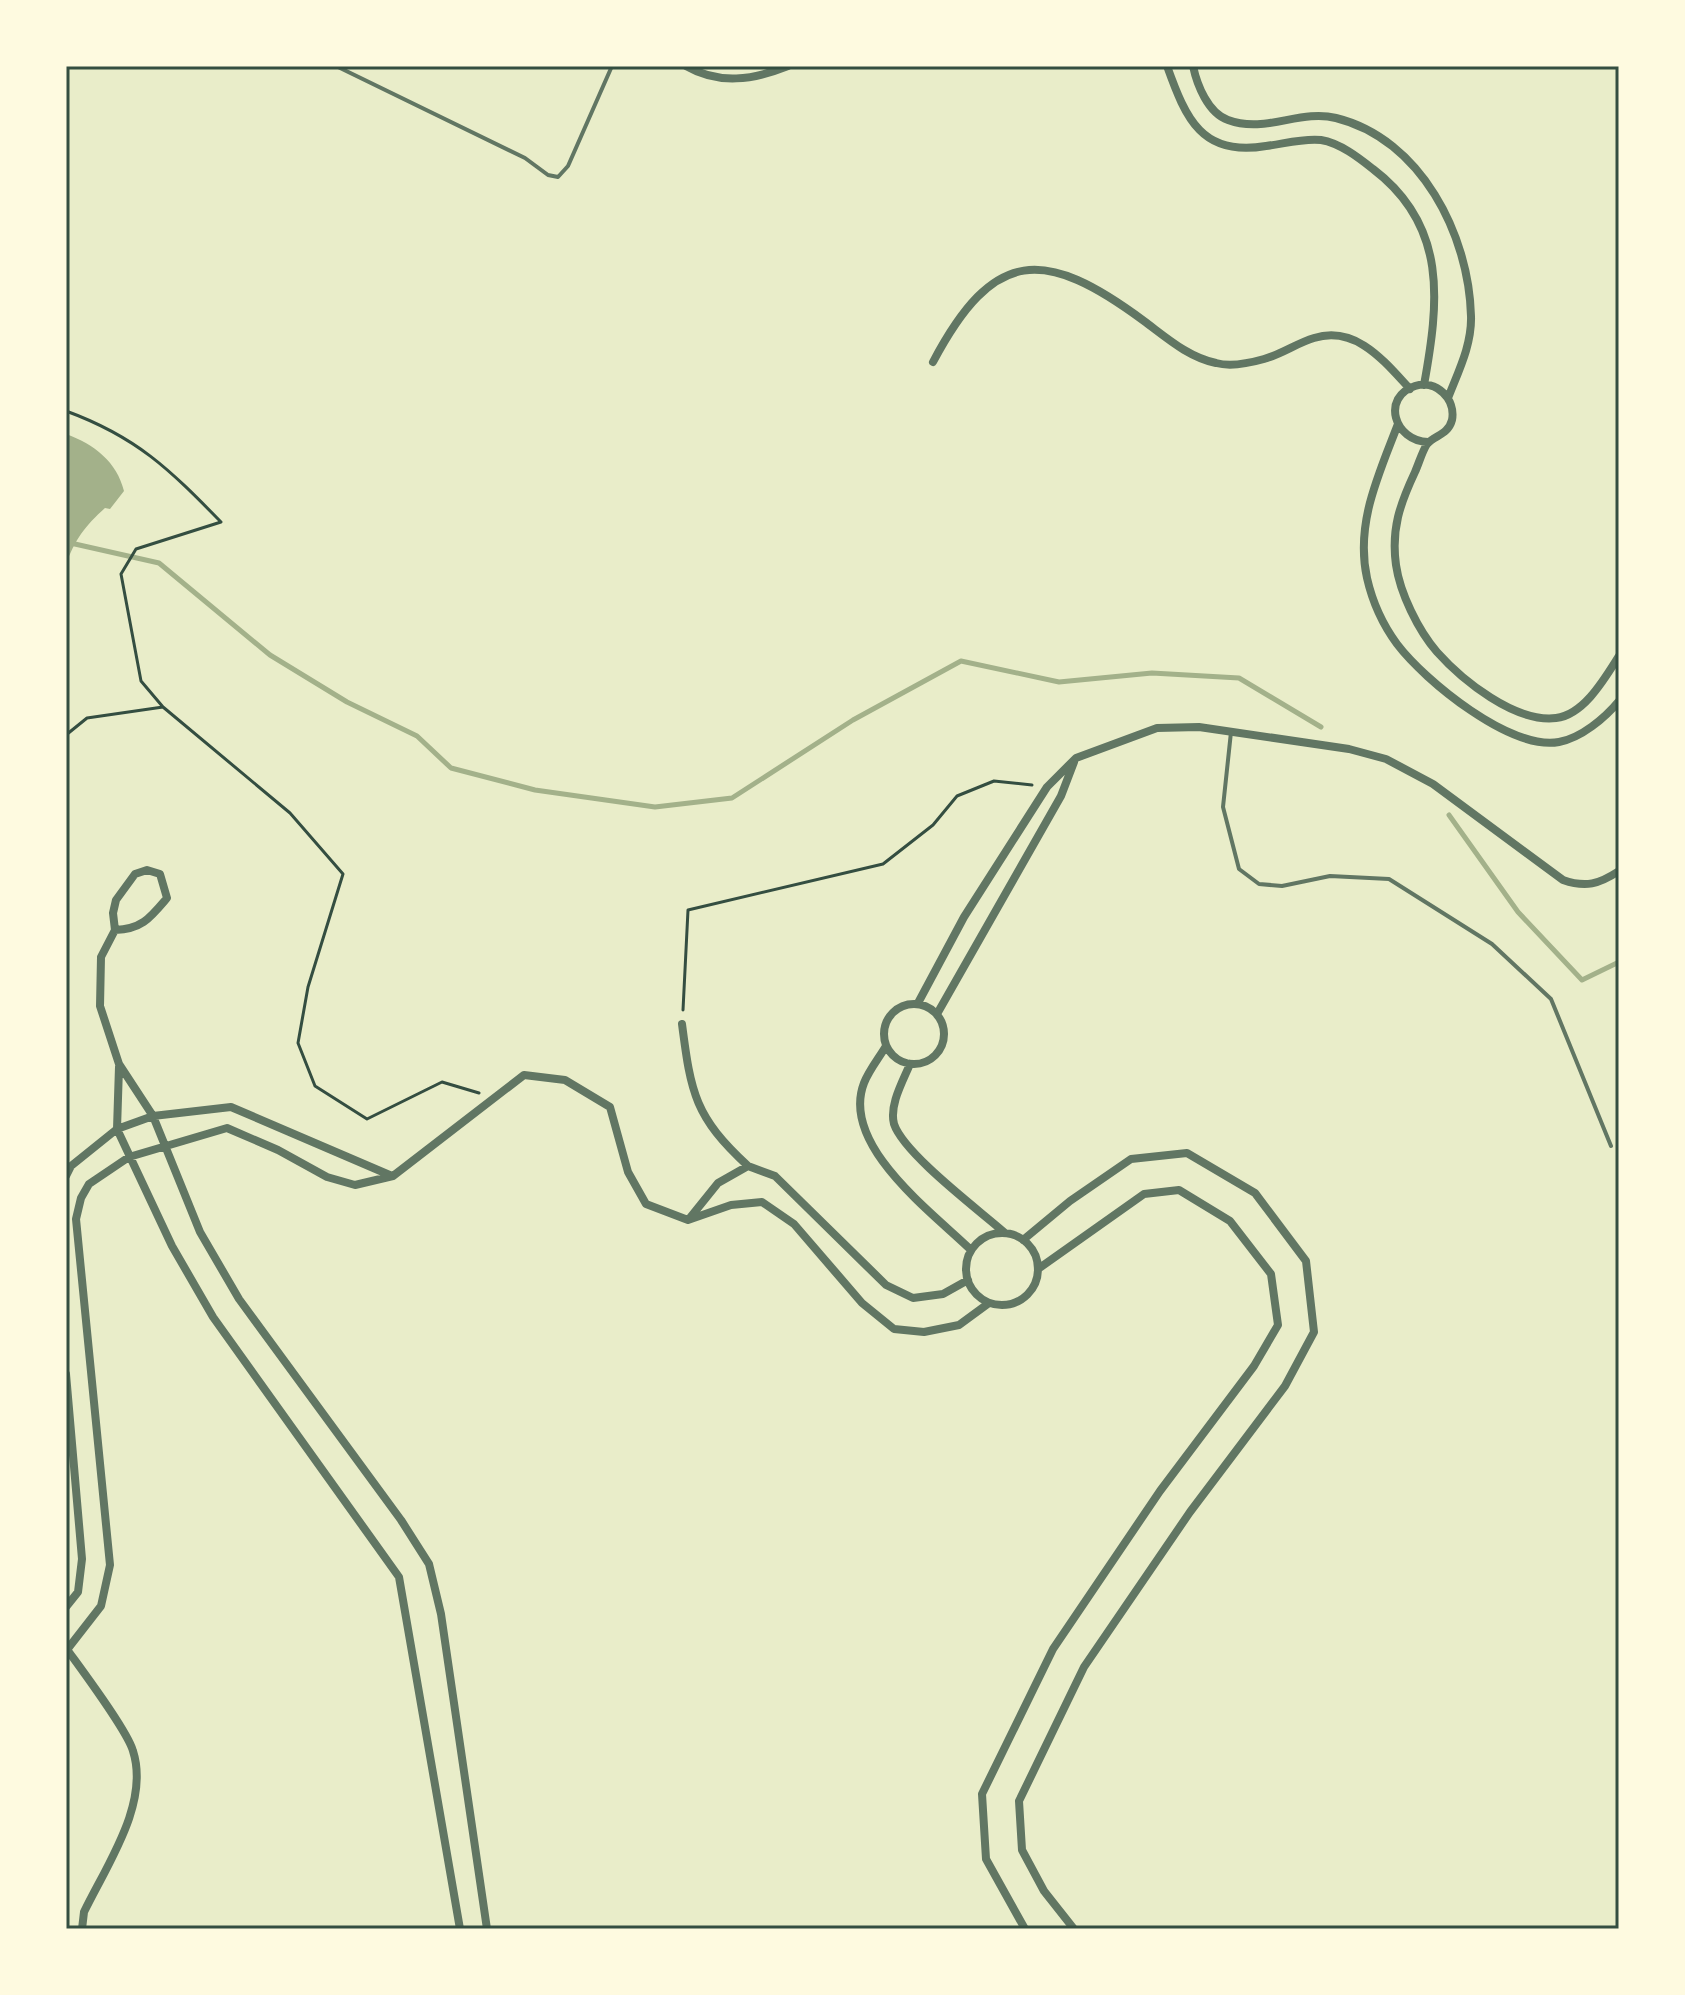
<svg xmlns="http://www.w3.org/2000/svg" width="1685" height="1995" viewBox="0 0 1685 1995" font-family="'Fira Sans',sans-serif">
	<style>
		.water { fill: #a3b18a }
		.lines { fill: none; stroke-linecap: round; stroke-linejoin: round }
		.stream { stroke: #a3b18a; stroke-width: 5 }
		.path { stroke: #344e41; stroke-width: 3 }
		.service { stroke: #617663; stroke-width: 4 }
		.minor { stroke: #617663; stroke-width: 8 }
		.neatline { fill: none; stroke: #344e41; stroke-width: 3 }
	</style>
	<rect width="100%" height="100%" fill="#e9edc9"/>
	<path class="water" d="M66,434C94,444 117,462 124,491L110,509L105,508C86,525 74,540 66,565Z"/>
	<g class="lines">
		<path class="stream" d="M66,542L159,563L270,655L347,702L417,736L451,768L535,790L655,807L732,798L853,720L961,661L1059,682L1152,673L1239,678L1321,727
			M1449,815L1518,912L1582,980L1619,962"/>
		<path class="path" d="M66,411C137,437 169,469 221,522L136,549L121,574L141,681L163,707L290,813L343,874L308,987L298,1043L315,1086L367,1119L442,1082L479,1093
			M66,735L87,718L163,707
			M683,1010L688,910L883,864L933,825L957,796L994,781L1032,785"/>
		<path class="service" d="M336,66L525,158L548,175L558,177L568,166L612,66
			M1231,732L1223,807L1239,869L1259,884L1282,886L1330,876L1389,879L1492,944L1551,999L1611,1146"/>
		<path class="minor" d="M686,66C719,85 753,80 788,66
			M1167,66C1186,119 1202,157 1266,146C1283,144 1303,138 1321,140C1340,143 1359,158 1373,169C1448,226 1439,302 1424,385
			M1193,66C1197,85 1208,113 1228,120C1265,134 1300,109 1336,118C1421,139 1469,235 1471,316C1472,345 1458,372 1448,398
			M933,362C994,247 1044,247 1144,321C1167,338 1188,357 1216,363C1231,367 1250,363 1264,359C1282,354 1297,343 1314,338C1356,325 1384,361 1410,389
			M1398,424C1379,474 1355,523 1367,578C1372,600 1383,625 1397,644C1425,681 1511,751 1559,742C1581,738 1605,718 1619,701
			M1428,442C1394,441 1381,397 1415,386C1436,379 1456,399 1452,420C1448,435 1435,435 1427,444C1422,452 1419,463 1415,472C1400,504 1391,529 1396,565C1400,593 1418,630 1437,652C1462,680 1515,723 1556,718C1584,715 1605,678 1619,656
			M115,930C142,929 150,918 167,898L160,874L147,870L135,874L116,900L113,913L115,930L101,957L100,1006L119,1064L153,1116L200,1232L239,1299L401,1520L429,1564L441,1614L487,1929
			M918,1003L964,917L1047,787L1076,758L1157,728L1199,727L1349,749L1386,759L1433,784L1563,880C1586,888 1599,884 1619,871
			M884 1034a30 30 0 1 1 60 0a30 30 0 1 1-60 0Z
			M937,1014L1061,796L1074,762
			M682,1024C691,1094 695,1117 748,1166
			M886,1046C879,1058 869,1070 864,1083C840,1145 932,1212 971,1250
			M910,1064C903,1081 889,1105 894,1124C904,1154 979,1210 1005,1233
			M119,1067L117,1129L172,1246L213,1317L399,1577L460,1929
			M66,1176L71,1166L117,1129L153,1116L231,1107L392,1176
			M689,1219L718,1183L748,1166L775,1176L886,1285L913,1298L943,1294L968,1280
			M966 1269a36 36 0 1 1 72 0a36 36 0 1 1-72 0Z
			M1023,1240L1070,1201L1131,1159L1187,1153L1255,1193L1306,1261L1314,1332L1285,1386L1190,1512L1084,1667L1019,1801L1022,1850L1044,1891L1074,1929
			M66,1374L82,1559L78,1592L66,1607
			M66,1648C81,1669 127,1730 133,1751C150,1804 106,1866 84,1912L82,1929
			M66,1651L101,1606L110,1565L76,1219L81,1198L89,1184L129,1157L227,1128L278,1150L327,1177L355,1185L393,1176L524,1075L565,1080L610,1107L628,1172L646,1204L688,1220L731,1205L762,1202L794,1224L862,1303L894,1329L924,1332L959,1325L989,1303
			M1025,1929L986,1859L982,1794L1053,1649L1160,1491L1254,1366L1278,1325L1271,1274L1230,1221L1179,1190L1144,1194L1038,1269"/>
	</g>
	<rect width="1685" height="1995" fill="none" stroke="#fefae0" stroke-width="136"/>
	<rect x="68" y="68" width="1549" height="1859" class="neatline"/>
</svg>
